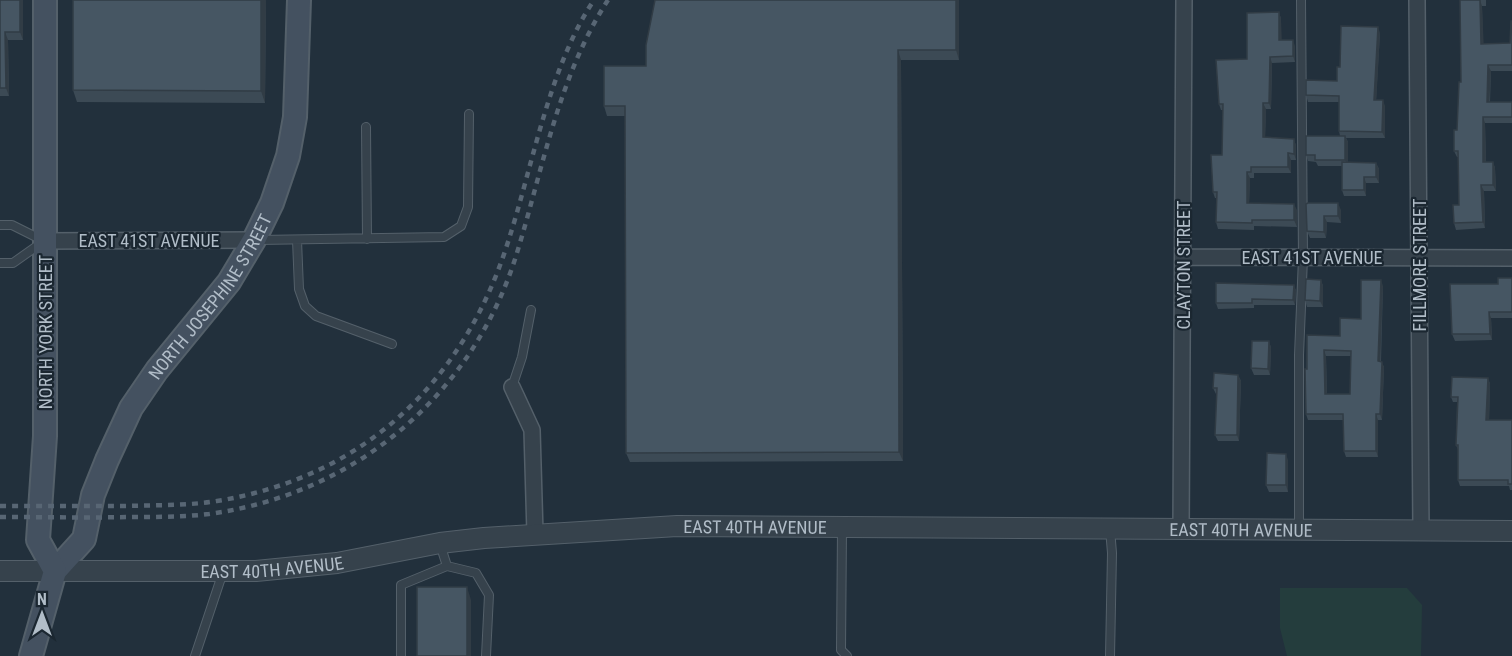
<svg xmlns="http://www.w3.org/2000/svg" width="1512" height="656" viewBox="0 0 1512 656" font-family="'Roboto Condensed',sans-serif">
	<style>
		.green { fill: #243d3d }
		.lines { fill: none; stroke-linecap: round; stroke-linejoin: round }
		.service-casing { stroke: #54606a; stroke-width: 10 }
		.minor-casing { stroke: #54606a; stroke-width: 18 }
		.tertiary-casing { stroke: #54606a; stroke-width: 22 }
		.secondary-casing { stroke: #54606a; stroke-width: 26 }
		.service { stroke: #36424c; stroke-width: 8 }
		.minor { stroke: #36424c; stroke-width: 15 }
		.tertiary { stroke: #36424c; stroke-width: 20 }
		.secondary { stroke: #445160; stroke-width: 22 }
		.rail { stroke: #586674; stroke-width: 4.5; stroke-dasharray: 6 6; stroke-linecap: butt }
		.wall { fill: #3c4a55; fill-rule: evenodd }
		.shaded-wall { fill: #313c45 }
		.building { fill: #465663; stroke: #313c45; stroke-width: 1.5; fill-rule: evenodd }
		.labels { text-anchor: middle; dominant-baseline: central; stroke-width: 4.5; stroke-linejoin: round; paint-order: stroke }
		.street-label { font-size: 18px; fill: #b1bdc8; stroke: #1b2731 }
	</style>
	<rect width="100%" height="100%" fill="#22303c"/>
	<path class="green" d="M1280,588H1407L1422,605L1421,656H1287L1280,628Z"/>
	<g class="lines">
		<defs>
			<path id="service" d="M366,127L367,239
				M0,225H12L44,241L13,263H0
				M259,240L444,237L461,226L468,207L469,114
				M297,240L299,289L305,306L316,316L392,344
				M512,387L522,357L531,310
				M842,529L841,650L847,656
				M1110,529L1112,553L1110,656
				M1299,529V355L1303,258L1301,0
				M440,544L447,566L476,573L489,595L486,656
				M195,656L223,572
				M401,656V585L447,566"/>
			<path id="minor" d="M1417,0L1421,531
				M44,241L254,240
				M1183,257L1512,258
				M512,387L532,430L535,534
				M1181,530L1184,0"/>
			<g id="tertiary">
				<path id="s1" d="M0,571H256L337,563L440,543L484,538L677,526L1512,531"/>
			</g>
			<g id="secondary">
				<path id="s2" d="M55,571L84,539L93,495L107,460L131,408L157,370L229,282L254,240L272,203L288,156L295,117L299,0"/>
				<path d="M31,656L55,571L38,540L45,436V0"/>
			</g>
		</defs>
		<use href="#service" class="service-casing"/>
		<use href="#minor" class="minor-casing"/>
		<use href="#tertiary" class="tertiary-casing"/>
		<use href="#secondary" class="secondary-casing"/>
		<use href="#service" class="service"/>
		<use href="#minor" class="minor"/>
		<use href="#tertiary" class="tertiary"/>
		<use href="#secondary" class="secondary"/>
		<path class="rail" d="M0,506C41,506 81,506 122,506C154,505 186,506 217,501C364,477 464,382 508,242C533,165 549,67 594,0
			M0,517C44,517 88,518 132,517C158,517 184,517 209,514C355,494 472,396 516,256C543,169 558,77 608,0"/>
	</g>
	<path class="wall" d="M0,0H23V40H8L9,96H0Z
		M73,0H266L265,103L77,102L73,90Z
		M959,0V60H901L903,461L630,462L626,453L625,116H607L604,106L646,66Z
		M1460,0H1486V6H1482L1483,44L1510,43L1512,21V71H1491L1490,102H1512V123H1485L1486,162H1493L1495,168L1496,191H1484L1485,228L1456,230L1454,223L1459,205L1458,157H1457L1454,151L1457,130L1461,82Z
		M1279,12L1281,19V40L1295,46V62L1272,63L1271,109H1266L1265,137L1294,139L1296,146V160H1291V173H1254V178H1250L1249,203L1297,210V227L1254,226V230L1218,229L1216,222V198H1215L1213,192L1222,155L1223,110H1221L1219,104Z
		M1380,33L1376,100L1385,106V138H1346L1348,142V163H1376L1379,169V183H1366V196H1344L1342,190V166H1318L1316,162L1308,161L1306,155L1340,136L1339,131V102H1308L1306,95L1337,81L1340,67Z
		M1306,204L1341,210V223L1327,222L1326,238H1310L1307,231Z
		M1512,278V318H1491L1492,340L1455,341L1452,334L1498,284Z
		M1321,280L1323,286V307H1307L1305,300Z
		M1294,285L1296,291L1295,305H1254V308L1218,309L1216,303Z
		M1383,286L1381,362L1384,367L1382,420H1378V457H1346L1344,451L1343,420H1308L1306,414L1307,335L1340,336L1361,319ZM1326,356H1351L1350,394H1327Z
		M1269,341L1271,348L1270,375H1254L1251,368Z
		M1238,375L1241,381L1239,441H1218L1215,435L1217,394H1216L1213,388Z
		M1488,378L1490,384L1489,420H1512V490H1510L1509,486H1460L1458,480V450L1456,445L1457,402H1453L1451,397Z
		M1288,460V492H1269L1266,485Z"/>
	<path class="shaded-wall" d="M20,0H23V40L20,32Z
		M261,0H266L265,103L261,91Z
		M956,0H959V60L956,50Z
		M1480,0L1482,6L1484,51L1481,44Z
		M1279,12L1281,19L1282,46L1279,40Z
		M1378,27L1380,33L1376,106L1374,100Z
		M5,32L8,40L9,96L6,88Z
		M1293,40L1295,46V62L1293,56Z
		M898,50L901,60L903,461L899,452Z
		M1270,57L1272,63L1271,109L1269,103Z
		M1488,65L1491,71L1489,108L1487,102Z
		M1383,100L1385,106V138L1382,132Z
		M1263,103L1266,109L1265,144L1263,137Z
		M1483,117L1485,123L1486,168L1483,162Z
		M1345,136L1348,142V166L1345,160Z
		M1294,139L1296,146V160L1294,154Z
		M1288,153L1291,160V173L1288,167Z
		M1493,162L1495,168L1496,191L1493,185Z
		M1376,163L1379,169V183L1376,177Z
		M1247,172L1250,178L1249,210L1247,203Z
		M1364,177L1366,183V196L1364,190Z
		M1481,185L1484,191L1485,228L1483,222Z
		M1338,203L1341,210V223L1338,216Z
		M1294,204L1297,210V227L1294,220Z
		M1324,216L1327,222L1326,238L1324,232Z
		M1321,280L1323,286V307L1320,301Z
		M1381,280L1383,286L1380,367L1378,361Z
		M1294,285L1296,291L1295,305L1293,300Z
		M1489,312L1491,318L1492,340L1490,334Z
		M1269,341L1271,348L1270,375L1268,369Z
		M1324,350L1326,356L1327,400L1325,394Z
		M1382,362L1384,367L1382,420L1380,414Z
		M1238,375L1241,381L1239,441L1237,435Z
		M1488,378L1490,384L1489,426L1486,420Z
		M1376,414L1378,420V457L1376,451Z
		M1286,454L1288,460V492L1286,485Z
		M467,587L471,600V656H467Z"/>
	<path class="building" d="M0,0H20V32H5L6,88H0Z
		M73,0H261V91L73,90Z
		M655,0H956V50H898L899,452L626,453L625,106H604V66H646V45Z
		M1460,0H1480L1481,44L1510,43L1511,21H1512V65H1488L1487,102H1512V117H1483V162H1493V185H1481L1483,222L1454,223L1453,205H1459L1458,151H1454V130H1457L1459,82H1461Z
		M1279,12V40H1293V56L1270,57L1269,103H1263V137L1294,139V154L1288,153V167H1251V172H1247V203L1294,204V220H1252V223L1216,222L1217,192H1213L1211,155H1222L1223,104H1219L1216,60L1247,59V13Z
		M1341,26L1378,27L1374,100H1383L1382,132L1339,131V96L1306,95V80L1337,81V67H1340Z
		M1306,136H1345V160H1315V155H1306Z
		M1342,162L1376,163V177H1364V190H1342Z
		M1308,203H1338V216H1324V232L1307,231L1306,204Z
		M1498,278H1512V312H1489L1490,334H1452L1450,284H1498Z
		M1306,279L1321,280L1320,301L1305,300Z
		M1361,280H1381L1378,361L1382,362L1380,414H1376V451H1344L1343,414H1306L1305,369H1307V335L1340,336V318L1361,319ZM1324,350L1351,351L1350,394H1325Z
		M1216,283L1294,285L1293,300L1252,299V303H1216Z
		M1252,341H1269L1268,369L1251,368Z
		M1214,373L1238,375L1237,435H1215L1217,388H1213Z
		M1452,377L1488,378L1486,420H1512V484H1508V480H1458V445H1456L1458,397H1451Z
		M1267,453L1286,454V485H1266Z
		M417,587H467V656H417Z"/>
	<g class="labels">
		<g class="street-label">
			<text x="149" y="240">EAST 41ST AVENUE</text>
			<text x="1312" y="257">EAST 41ST AVENUE</text>
			<text transform="translate(1183 265) rotate(-90)">CLAYTON STREET</text>
			<text transform="translate(1419 265) rotate(-90)">FILLMORE STREET</text>
			<text stroke="none"><textPath href="#s2" startOffset="320">NORTH JOSEPHINE STREET</textPath></text>
			<text transform="translate(45 332) rotate(-90)">NORTH YORK STREET</text>
			<text stroke="none"><textPath href="#s1" startOffset="758">EAST 40TH AVENUE</textPath></text>
			<text stroke="none"><textPath href="#s1" startOffset="1244">EAST 40TH AVENUE</textPath></text>
			<text stroke="none"><textPath href="#s1" startOffset="272">EAST 40TH AVENUE</textPath></text>
		</g>
	</g>
	<g transform="translate(42 614)" stroke="#1b2731" stroke-width="4.5" paint-order="stroke">
	<path d="M0-4.5L10 22L0 15L-10 22Z" fill="#b1bdc8"/>
	<text y="-9" font-size="16" font-weight="bold" text-anchor="middle" fill="#b1bdc8">N</text>
	</g>
</svg>
